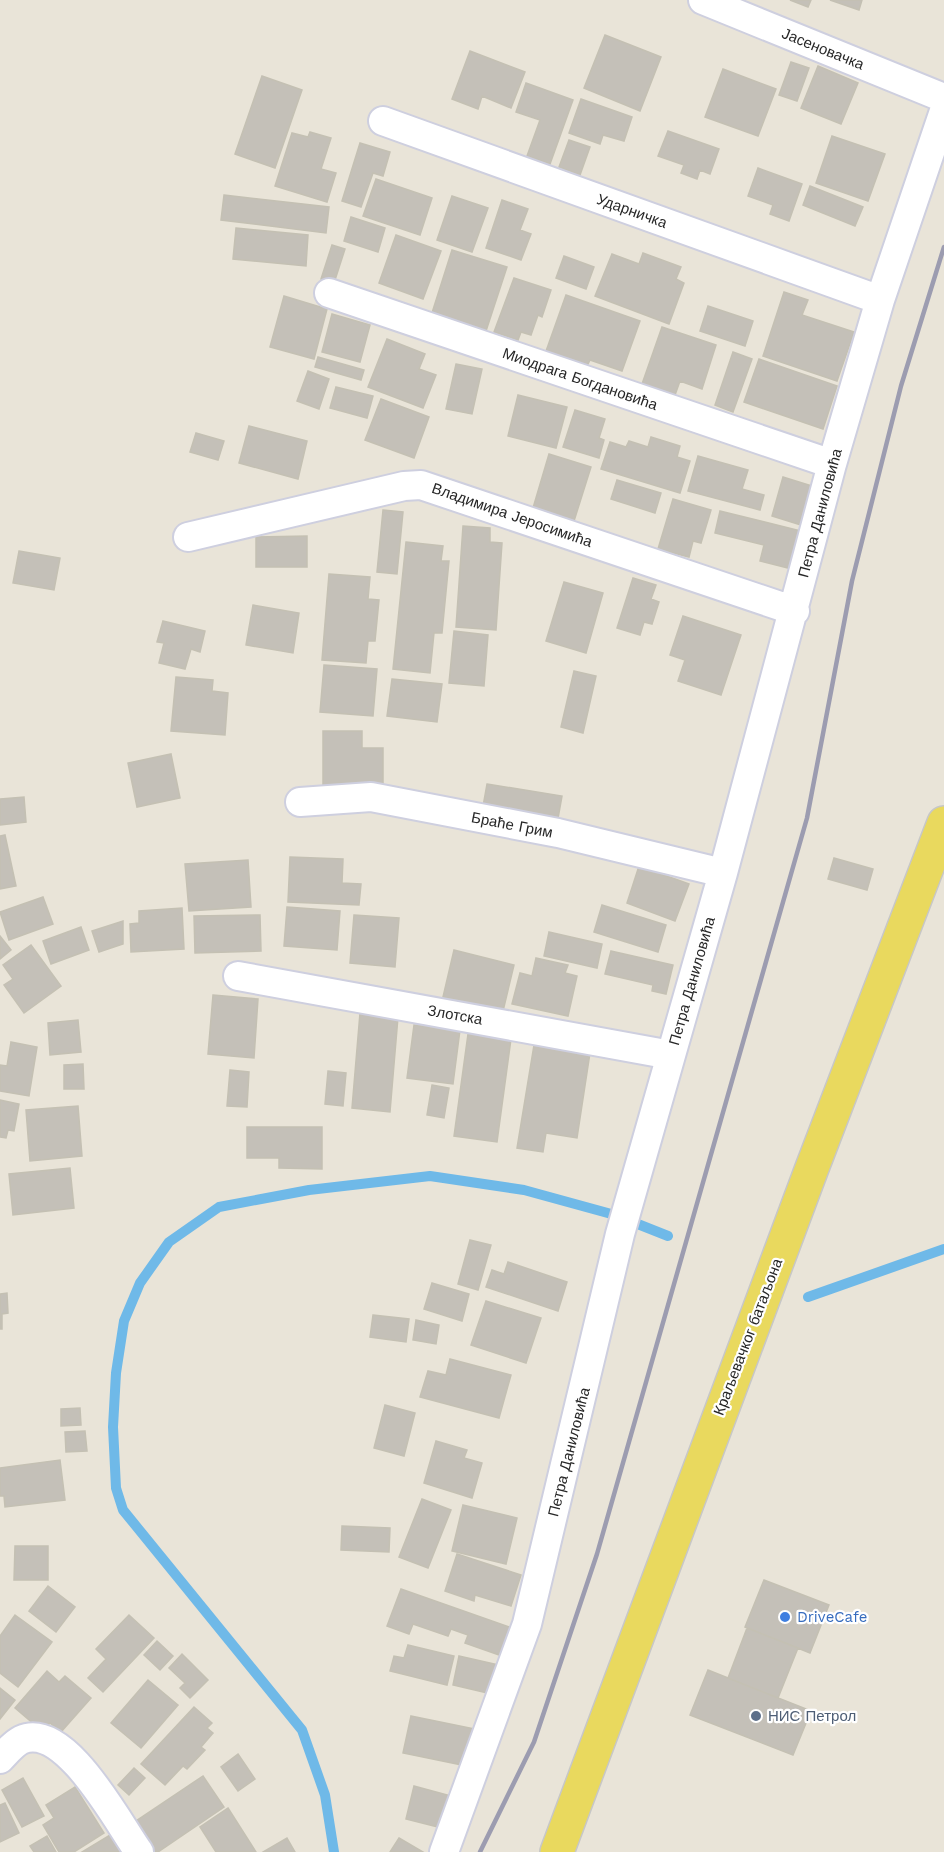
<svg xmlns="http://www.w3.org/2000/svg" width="944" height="1852" viewBox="0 0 944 1852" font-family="'Work Sans',sans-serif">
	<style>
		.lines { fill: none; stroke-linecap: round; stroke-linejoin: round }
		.stream { stroke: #6fb9e8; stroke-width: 10 }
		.building { fill: #c4c0b8; stroke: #c4c0b3; stroke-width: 1.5 }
		.minor-casing { stroke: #cecfdf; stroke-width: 32 }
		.primary-casing { stroke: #c7c7c7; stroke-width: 36 }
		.minor { stroke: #fff; stroke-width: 28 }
		.primary { stroke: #e9d95e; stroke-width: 33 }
		.rail { stroke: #9c9cb0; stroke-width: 4.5 }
		.shop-dot { fill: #3f7fe0; stroke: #fff; stroke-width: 2 }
		.service-dot { fill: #5c6f8a; stroke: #fff; stroke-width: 2 }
		.labels { text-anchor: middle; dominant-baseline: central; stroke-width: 4.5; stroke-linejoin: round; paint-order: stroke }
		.street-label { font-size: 15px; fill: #272727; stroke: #fff }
		.shop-label { font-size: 15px; fill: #366cbe; stroke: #fff; text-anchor: start }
		.service-label { font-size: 15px; fill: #4e5e75; stroke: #fff; text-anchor: start }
	</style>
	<rect width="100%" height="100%" fill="#e9e4d8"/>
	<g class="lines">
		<path class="stream" d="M808,1297L944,1249
			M334,1852L325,1795L302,1730L123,1510L116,1488L113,1427L116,1373L124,1321L140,1283L169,1242L219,1207L309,1190L430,1176L524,1190L615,1215L668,1236"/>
	</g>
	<path class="building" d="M790,0H811L808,7Z
		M830,0H862L859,10Z
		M605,35L661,57L640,111L584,88Z
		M470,51L525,72L511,108L482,96L478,109L452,99Z
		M791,62L809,68L797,101L779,95Z
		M818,66L858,83L841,124L801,108Z
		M723,69L776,89L758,136L705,117Z
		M262,76L302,90L275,168L235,154Z
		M526,83L573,100L550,164L527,156L540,120L516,112Z
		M581,99L632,117L624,141L603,135L600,144L569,133Z
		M668,131L719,149L710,174L700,170L697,179L681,173L684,165L658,156Z
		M310,132L331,138L321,169L336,173L327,202L275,186L292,133L308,137Z
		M832,136L885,154L868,201L816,183Z
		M569,140L590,147L580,175L559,167Z
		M360,143L390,152L383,176L373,173L361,207L342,201Z
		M758,168L802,184L789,221L770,214L773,205L748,196Z
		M376,179L432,198L420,235L363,216Z
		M810,186L863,207L855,226L803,205Z
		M224,195L329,207L326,233L221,220Z
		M452,196L488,208L472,252L437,240Z
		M502,200L528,209L520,230L531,234L521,260L486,248Z
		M351,217L385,228L378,252L344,241Z
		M236,228L308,235L306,266L233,259Z
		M396,235L441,251L423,299L379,283Z
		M332,245L345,249L334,283L321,279Z
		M452,250L507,267L485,334L431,316Z
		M643,253L681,267L676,279L684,283L669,324L595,296L612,254L639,264Z
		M564,256L594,267L586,289L556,278Z
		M514,278L551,290L542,317L538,315L531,335L521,332L518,340L494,332Z
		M784,292L808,300L802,315L854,332L837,381L763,356Z
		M566,295L640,321L622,371L590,360L586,368L545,354Z
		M284,296L327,309L314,359L270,347Z
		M708,306L753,321L745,346L700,331Z
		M332,314L370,325L360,362L322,352Z
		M662,327L716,345L702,389L680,381L675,395L642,384Z
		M387,339L425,354L419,369L436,375L423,408L368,387Z
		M733,352L752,359L733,412L715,405Z
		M318,357L364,370L361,380L315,367Z
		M759,359L837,386L823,429L744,402Z
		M456,364L482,369L472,414L446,409Z
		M308,371L329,379L319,409L297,401Z
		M336,387L373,396L367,418L330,408Z
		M518,395L567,407L556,448L508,436Z
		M381,399L429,417L414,458L365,440Z
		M575,410L605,419L599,438L604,440L599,458L563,447Z
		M249,426L307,441L298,479L239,463Z
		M196,433L224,441L218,460L190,452Z
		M651,437L680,446L677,457L690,461L680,493L601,469L610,442L626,447L629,441L648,447Z
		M549,454L591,467L574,521L533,508Z
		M698,456L748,470L742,489L764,495L760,510L688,491Z
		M783,477L812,486L801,525L772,516Z
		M617,480L661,493L655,513L611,499Z
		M673,499L711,510L701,543L693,541L689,557L658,549Z
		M383,510L403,512L397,574L377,572Z
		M720,511L801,531L792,569L760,561L764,545L715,533Z
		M463,526L490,528V542L502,543L496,630L456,627Z
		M307,536V567H256V537Z
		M406,542L443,546L441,561H449L442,633H434L430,673L393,669Z
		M19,551L60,558L54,590L13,583Z
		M329,574L370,577L368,599L379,600L375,641H368L366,663L322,660Z
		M633,578L656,585L651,599L659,602L652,624L644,622L640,635L617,628Z
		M564,582L603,593L586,653L546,641Z
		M253,605L299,613L293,653L246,645Z
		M683,616L741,635L721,695L678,681L685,660L670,655Z
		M163,621L205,631L200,652L191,649L185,669L159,663L164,643L157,642Z
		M454,631L488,635L484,686L449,683Z
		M324,665L377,669L373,716L320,712Z
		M574,671L596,676L583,733L561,727Z
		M176,677L213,680L212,691L228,693L225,735L171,731Z
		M392,679L442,684L437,722L387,716Z
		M323,731H362V748H383V794H323Z
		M171,754L180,798L137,807L128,763Z
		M487,784L562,796L557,824L482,812Z
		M24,797L26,822L0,825V799Z
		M5,835L16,886L0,889V836Z
		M290,857L343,859L342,883L361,884L359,905L288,902Z
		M834,858L873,869L867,890L828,879Z
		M248,860L251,907L189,911L185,864Z
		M639,866L689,884L675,921L627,903Z
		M43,897L53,924L9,940L0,912Z
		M602,905L666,925L658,952L594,932Z
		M287,907L340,911L337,950L284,946Z
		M182,908L184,949L131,952L130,924L139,923V911Z
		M260,915L261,951L195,953L194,916Z
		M354,915L399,918L395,967L350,963Z
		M123,921V944L99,952L92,931Z
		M81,927L89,950L51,964L43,941Z
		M549,932L602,944L597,968L544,956Z
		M0,936L11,950L0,959Z
		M31,945L61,986L24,1013L4,985L13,979L3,965Z
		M454,950L514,965L503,1011L443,997Z
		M611,951L673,965L666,994L652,991L653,985L605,974Z
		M536,958L568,965L565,973L577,976L568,1016L512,1004L520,973L532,976Z
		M213,995L258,999L254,1058L208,1054Z
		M360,1013L398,1017L390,1112L352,1108Z
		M78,1020L81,1052L50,1055L48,1023Z
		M414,1025L460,1030L453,1084L407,1078Z
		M468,1034L511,1039L497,1142L454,1136Z
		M11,1042L37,1047L29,1096L0,1091V1065L7,1066Z
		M534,1045L590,1053L577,1138L546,1133L543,1152L517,1148Z
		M83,1064L84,1089H64V1065Z
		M230,1070L249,1072L247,1107L227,1106Z
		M328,1071L346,1073L343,1106L325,1104Z
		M432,1085L449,1088L444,1118L427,1115Z
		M0,1100L19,1104L14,1131L8,1130L6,1138L0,1137Z
		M78,1106L82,1156L30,1161L26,1110Z
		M247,1127H322V1169L279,1168V1158H247Z
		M70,1168L74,1208L13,1215L9,1174Z
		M470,1240L491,1245L478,1290L458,1284Z
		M508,1262L567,1282L558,1311L486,1287L492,1270L504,1274Z
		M432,1283L469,1294L462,1321L424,1309Z
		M7,1293L8,1313L2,1314V1329H0V1294Z
		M486,1301L541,1318L526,1363L471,1345Z
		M373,1315L409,1319L406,1342L370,1337Z
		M416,1320L439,1325L436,1344L413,1340Z
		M450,1359L511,1375L499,1418L420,1397L428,1371L446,1375Z
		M385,1405L415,1413L404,1456L374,1448Z
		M80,1408L81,1425L61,1426V1409Z
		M85,1431L87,1451L66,1452L65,1432Z
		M436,1441L467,1450L464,1458L482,1463L472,1498L424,1483Z
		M60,1460L65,1500L5,1507L4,1496H0V1468Z
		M422,1499L451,1510L428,1568L399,1557Z
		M463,1505L517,1518L506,1564L452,1551Z
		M342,1526L390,1528L389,1552L341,1550Z
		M15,1546H48V1580H14Z
		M457,1554L521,1575L511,1606L475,1595L474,1601L445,1591Z
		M764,1580L829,1605L810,1653L745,1627Z
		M48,1586L75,1607L56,1632L29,1611Z
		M401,1589L512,1628L502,1656L465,1643L468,1635L451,1629L448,1636L413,1624L409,1634L387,1626Z
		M15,1615L52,1642L18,1687L0,1673V1636Z
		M129,1615L154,1638L103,1692L88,1678L106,1659L96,1649Z
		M747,1628L798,1648L778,1698L728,1678Z
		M157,1641L173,1656L160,1670L144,1655Z
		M408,1645L454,1656L447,1685L390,1671L394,1656L404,1658Z
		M182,1654L208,1680L190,1698L180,1688L185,1683L169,1668Z
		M459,1656L499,1665L492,1694L453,1685Z
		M708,1670L811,1711L793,1755L690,1715Z
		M47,1671L59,1682L65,1676L91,1698L61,1732L50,1723L42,1731L15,1708Z
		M148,1680L178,1705L141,1748L111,1723Z
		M0,1688L15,1700L0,1719Z
		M194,1707L212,1723L207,1728L213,1733L201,1747L205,1750L187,1769L183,1766L165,1785L141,1764Z
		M411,1716L475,1729L467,1766L403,1753Z
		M238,1754L255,1779L238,1791L221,1767Z
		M134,1768L145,1778L129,1795L118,1785Z
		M203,1776L224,1807L158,1852H153L133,1823Z
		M23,1778L44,1816L22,1827L2,1790Z
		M414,1786L451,1796L442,1828L406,1819Z
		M75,1787L104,1833L74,1852H59L43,1825L54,1818L46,1805Z
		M5,1803L19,1833L0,1842V1805Z
		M228,1808L256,1852H216L200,1827Z
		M115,1832L127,1852H82Z
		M47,1836L56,1852H34L30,1846Z
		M287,1838L295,1852H263Z
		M399,1838L423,1852H390Z"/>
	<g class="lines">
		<defs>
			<path id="minor" d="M703,0L944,98
				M383,121L880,300
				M329,293L832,464
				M188,537L404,486L421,485L795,611
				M300,802L371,797L558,833L723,873
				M238,976L671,1055
				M0,1759C6,1753 13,1744 21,1740C65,1720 118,1823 139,1852
				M444,1852L527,1624L620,1234L723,873L832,464L880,300L944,111"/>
			<path id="primary" d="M557,1852L812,1168L944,823"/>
		</defs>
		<use href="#minor" class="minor-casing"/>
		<use href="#primary" class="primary-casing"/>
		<use href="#minor" class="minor"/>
		<use href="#primary" class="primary"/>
		<path class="rail" d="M480,1852L534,1742L597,1554L807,818L852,581L901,386L944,247"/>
	</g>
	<circle class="shop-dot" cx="785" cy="1617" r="6"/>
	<circle class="service-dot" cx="756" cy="1716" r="6"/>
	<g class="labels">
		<g class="street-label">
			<text transform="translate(823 49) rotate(22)">Јасеновачка</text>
			<text transform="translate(632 211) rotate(20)">Ударничка</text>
			<text transform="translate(580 379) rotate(19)">Миодрага Богдановића</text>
			<text transform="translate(820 513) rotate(-75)">Петра Даниловића</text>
			<text transform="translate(512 515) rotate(19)">Владимира Јеросимића</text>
			<text transform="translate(512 825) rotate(11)">Браће Грим</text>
			<text transform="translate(692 981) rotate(-74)">Петра Даниловића</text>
			<text transform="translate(455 1015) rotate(10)">Злотска</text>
			<text transform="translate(748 1337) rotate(-69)">Краљевачког батаљона</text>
			<text transform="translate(569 1452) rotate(-76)">Петра Даниловића</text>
		</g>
		<g class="shop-label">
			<text x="797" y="1617">DriveCafe</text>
		</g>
		<g class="service-label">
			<text x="768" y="1716">НИС Петрол</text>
		</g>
	</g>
</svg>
